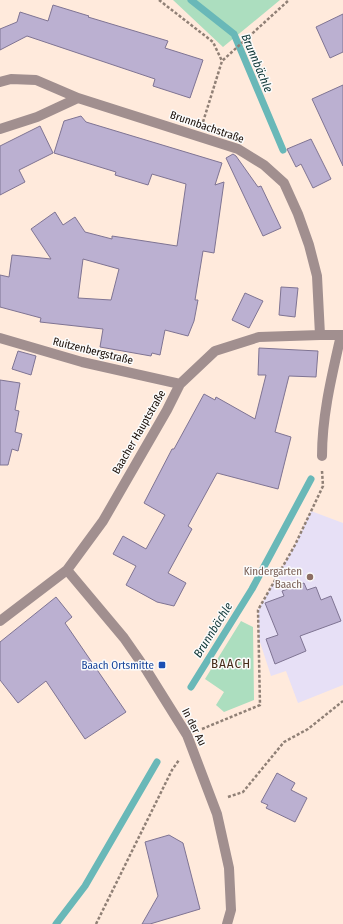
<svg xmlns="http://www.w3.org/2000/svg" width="343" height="924" viewBox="0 0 343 924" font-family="'Fira Sans Condensed',sans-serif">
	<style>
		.education { fill: #e7e0f6 }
		.green { fill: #acdebf }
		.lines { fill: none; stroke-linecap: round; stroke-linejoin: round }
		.stream { stroke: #69b8b8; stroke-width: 7 }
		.building { fill: #bbb0d1; stroke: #7f7493; fill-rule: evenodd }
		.path { stroke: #908076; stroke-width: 2.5; stroke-dasharray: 3 2; stroke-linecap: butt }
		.minor { stroke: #a18f8f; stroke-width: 10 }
		.education-dot { fill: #8d6e63; stroke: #fbfbfb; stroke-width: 1.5 }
		.transit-dot { fill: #1a4fb4; stroke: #fbfbfb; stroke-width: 1.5 }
		.labels { text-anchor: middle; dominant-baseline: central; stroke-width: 3; stroke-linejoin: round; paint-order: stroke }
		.street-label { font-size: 11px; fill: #180d06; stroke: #fbfbfb }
		.education-label { font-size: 11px; fill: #785e54; stroke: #fbfbfb; text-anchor: end }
		.transit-label { font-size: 11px; fill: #164399; stroke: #fbfbfb; text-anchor: end }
		.water-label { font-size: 12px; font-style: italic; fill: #0d3535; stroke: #fbfbfb }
		.quarter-label { font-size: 13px; letter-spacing: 1px; fill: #482e1c; stroke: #fbfbfb }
	</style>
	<rect width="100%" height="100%" fill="#ffeadc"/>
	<path class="education" d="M311,511L343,523V685L298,703L286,671L271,676L259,639L258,610L295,545Z"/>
	<path class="green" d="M173,0H280L223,47Z
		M241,621L253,627L254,700L224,712L216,705L224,692L205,679Z"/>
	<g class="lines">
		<path class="stream" d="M191,0L234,34L283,150
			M191,687L252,589L311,479
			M56,924L85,886L157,762"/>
	</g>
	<path class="building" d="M53,5L89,16L88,17L168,41L165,48L203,60L190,98L153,86L155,79L27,36L0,50V29L17,22L20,12L48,21Z
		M343,14V52L330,58L316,27Z
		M343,85V166L312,99Z
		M81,116L86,122L222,163L215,185L224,182L214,253L203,251L195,300H198L194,321L188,336L165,330L160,355L152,353L151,356L100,347L103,329L40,322L41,318L0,307V275L9,277L12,255L51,259L31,229L55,212L63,225L75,217L85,232L112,239V236L177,246L186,184L152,174L148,185L115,175L116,172L54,153L64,121ZM83,259L119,269L111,300L78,298Z
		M40,126L53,153L19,170L25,182L0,195V146Z
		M311,139L331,179L313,188L301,164L296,167L287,149Z
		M233,154L236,156L258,187L261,186L281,228L263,236L226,158Z
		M281,287L298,288L295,317L279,315Z
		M245,293L263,301L249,328L232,320Z
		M259,348L318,351L316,377L289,376L275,432L291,437L278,489L217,473L188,526L192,529L168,573L186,583L174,606L157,602L126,585L136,566L113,554L123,536L146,549L165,515L144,503L172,449H174L204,394L215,400L216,397L255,419L266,375H258Z
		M18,351L36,356L31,375L12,369Z
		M0,380L20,383L15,410L19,411L15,432L22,434L18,451L12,449L8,465H0Z
		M304,583L307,590L316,587L321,600L331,596L341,621L300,636L306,651L275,664L266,639L278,635L265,603L284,596L282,591Z
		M56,597L72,617L65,623L126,712L85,739L46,681L18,703L0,680V642Z
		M277,773L295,783L291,790L307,798L295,822L266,808L268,805L261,802Z
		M169,835L183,843L200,909L150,924H142L158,896L145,842Z"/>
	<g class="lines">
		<path class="path" d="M159,0L213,42L222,61
			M203,122L222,61L289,0
			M202,729L260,705L258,610L295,545L323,486L322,471
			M228,797L243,792L284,742L308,729L343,701
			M96,924L172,770L179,760"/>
		<path class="minor" d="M0,82L11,79L36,80L78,98L238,149L264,165L284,183L298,214L309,245L317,276L320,335
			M0,129L37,117L78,98
			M0,338L82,362L180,384
			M322,456C322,415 332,375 341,335
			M67,570L124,638L147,671L187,735L217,814L229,868L231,910L227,924
			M0,621L67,570L103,521L167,410L180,384L215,351L259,337L320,335H343"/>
	</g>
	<circle class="education-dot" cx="310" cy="577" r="4"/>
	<rect class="transit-dot" x="158" y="661" width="8" height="8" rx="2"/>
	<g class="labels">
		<g class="street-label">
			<text transform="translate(207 127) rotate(19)">Brunnbachstraße</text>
			<text transform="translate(93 351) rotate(14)">Ruitzenbergstraße</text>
			<text transform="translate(139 432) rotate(-60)">Baacher Hauptstraße</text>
			<text transform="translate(194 727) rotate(63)">In der Au</text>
		</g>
		<g class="education-label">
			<text x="302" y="571">Kindergarten<tspan x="302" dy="13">Baach</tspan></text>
		</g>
		<g class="transit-label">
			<text x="154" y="665">Baach Ortsmitte</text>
		</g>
		<g class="water-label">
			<text transform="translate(257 63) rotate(67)">Brunnbächle</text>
			<text transform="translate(213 630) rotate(-58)">Brunnbächle</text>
		</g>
		<g class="quarter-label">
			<text x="231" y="663">BAACH</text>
		</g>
	</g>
</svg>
